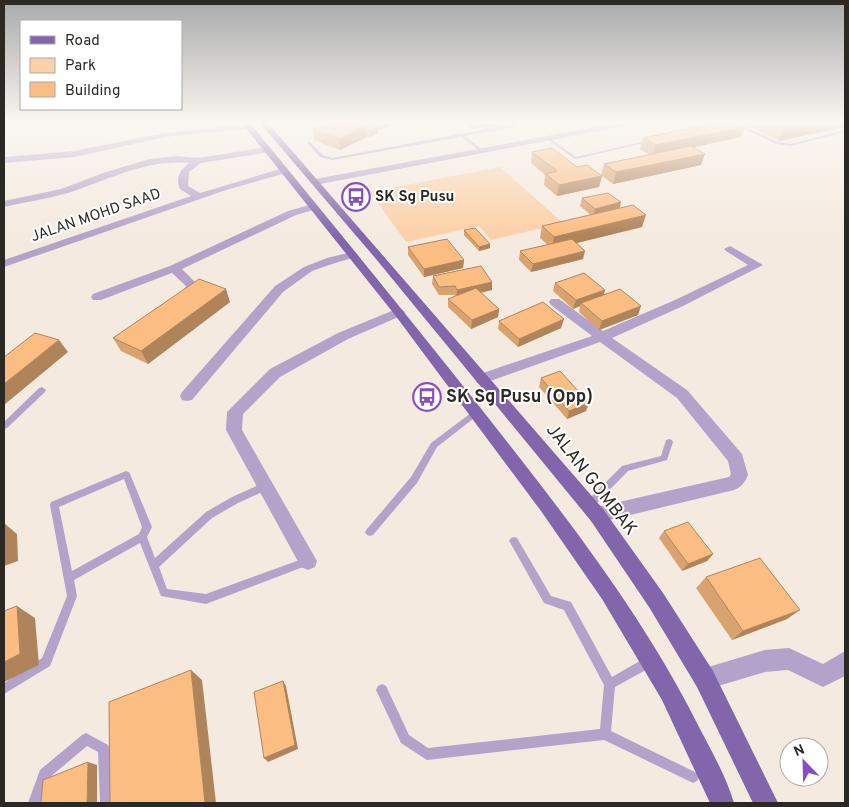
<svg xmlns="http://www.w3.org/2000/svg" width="849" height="807" viewBox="0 0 849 807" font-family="Overpass,sans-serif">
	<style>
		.green { fill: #fcd0a8 }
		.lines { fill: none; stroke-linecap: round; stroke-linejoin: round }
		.service { fill: #b3a3cb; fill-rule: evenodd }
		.minor { fill: #b3a3cb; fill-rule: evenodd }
		.primary { fill: #8365ac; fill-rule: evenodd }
		.wall { fill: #d9a370 }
		.shaded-wall { fill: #b0845b }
		.building { fill: #fcbd82; stroke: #b0845b }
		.labels { text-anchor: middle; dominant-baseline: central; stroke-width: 4; stroke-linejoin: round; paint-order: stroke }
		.far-poi-label { font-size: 15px; font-weight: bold; fill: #2c2824; stroke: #fff; text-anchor: start }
		.far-street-label { font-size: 15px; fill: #2c2824; stroke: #fff }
		.poi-label { font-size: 18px; font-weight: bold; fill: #2c2824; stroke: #fff; text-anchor: start }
		.street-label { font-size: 18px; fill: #2c2824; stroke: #fff }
	</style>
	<rect width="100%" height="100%" fill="#f5eae0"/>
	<path class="green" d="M500,167L563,223L491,240L479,226L406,242L370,192Z"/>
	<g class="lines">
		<path class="service" d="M100,122H105L106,123L104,124Z
			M510,122H515L518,124L514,127L465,136L483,150V151L481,152L461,137L332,160L320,157L307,143L310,142L323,155L332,158L513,124Z
			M748,122H752L746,127L778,142L791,144L845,130V132L791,146L776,144L742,128V126Z
			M548,137L576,157L651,140L653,141L575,159L547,139L546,138Z
			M42,387L46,390L45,392L7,428L4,429V422L39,388Z
			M475,410L478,411L479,413L478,415L437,447L417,483L373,535L370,536L367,535L365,532L367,529L411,477L431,443Z
			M669,439L672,440L673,442L667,460L628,471L591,509L588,510L585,509L584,506L585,503L622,466L661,456L666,440Z
			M126,471L129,472L130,474L152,527L147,537L155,558L206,512L232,497L263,483L266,482L269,483L270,486L269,489L238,503L212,518L159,567L167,589L206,594L308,557L311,558L313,561L311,564L206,604L161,596L140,543L74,580L77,596L50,666L4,694V683L42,658L67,596L50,505L51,502ZM124,479L142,527L139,534L72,571L59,507Z
			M514,537L517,538L551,596L571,602L612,677L645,658L649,657L653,658L654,662L653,666L615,687L611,731L697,773L699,777L697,781L693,783L689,781L604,740L427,760L401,743L376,690L378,686L382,684L386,686L409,735L428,748L600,729L604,685L564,610L544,603L511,544L509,541L511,538Z
			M86,733L108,745L110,749L112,803H100L98,752L87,746L49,778L40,803H28L40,770L82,735Z"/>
		<path class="minor" d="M623,122H639L635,124L315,185L310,182L315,179Z
			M249,124L253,126L252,128L165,137L74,157L4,163V157L74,151L165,133Z
			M267,147L270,148V152L201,163L189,172L188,186L200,193L283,168L288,171L286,173L226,190L4,267V260L191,196L180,189C175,178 180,170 189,163C146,159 108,180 68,193C47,199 25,202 4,207V201L61,189L106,172L150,159L177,156L198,158Z
			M313,204L318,207L317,209L296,215L182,269L198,285C194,294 189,300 179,303L173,299L184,290L186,286L172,273L101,300H93L91,297L93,294L170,266L288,211Z
			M730,246L763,265L683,306L612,338L687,390L742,454L748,475C745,482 742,487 734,490L597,523L591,521L588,515L591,509L597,507L729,477L731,474L728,461L677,398L600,342L482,384L477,383L475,379L477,375L592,336L551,305L549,302L551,299H559L603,331L675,300L748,265L726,251L724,249Z
			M352,252L358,255L356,257L335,263L312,271L283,292L192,400L187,401L182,400L180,396L182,392L275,286L304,267L327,258Z
			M399,308L405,312L403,315L348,339L280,377L243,414L242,430L317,561L315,567L308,570L301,567L226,430L227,412L270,369L338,333Z
			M789,648L823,664L845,651V676L823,687L788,670L765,672L705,690L697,687L694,679L697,671L705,668L765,650Z"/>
		<path class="primary" d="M241,122H249C340,233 431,344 519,457C586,543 650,629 699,727C712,752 726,776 734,803H710L662,700L602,599L541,511L395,315Z
			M259,122H267L603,509L663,593L713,671L778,803H753L697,687L649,607L591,521L376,259Z"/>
	</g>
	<path class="wall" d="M323,122H400L378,130V133L370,137L367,136L340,150L314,140L313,130L323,125Z
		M463,122H507L506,124L472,129Z
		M706,122H721L740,137L694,147L701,165L613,184L602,176L599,187L557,196L544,185L545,175L531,163L532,152L601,175L604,164L650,155L640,149L643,138L704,125Z
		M751,122H845L779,141L749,126Z
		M582,198L621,202L620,208L642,227L577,243L583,259L531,272L519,260L520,251L548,245L540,238L542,226L591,215L580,206Z
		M464,230L490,244V248L479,251L464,235Z
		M408,247L464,260L463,268L424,277L408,255Z
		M433,276L492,290L481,293L499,309L498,317L471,329L448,307V299L455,296L454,295H439L432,284Z
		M555,283L604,295L638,315L599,330L579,312L580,306L573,309L553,291Z
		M230,302L148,364L121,351L113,338Z
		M499,321L561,328L518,347L498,329Z
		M541,378L586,411L567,419L539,387Z
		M664,531L713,554L707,561L682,571L659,538Z
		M706,577L787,619L732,640L696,588Z"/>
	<path class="shaded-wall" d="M129,122H153L130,124Z
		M377,122H400L378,130V133L370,137L369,130L377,126Z
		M473,122H507L506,124L472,129Z
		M812,122H845V127L779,141L786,127Z
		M367,126V137L340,150L339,139Z
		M745,127L740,137L653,156L656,145Z
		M705,154L701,165L613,184L616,172Z
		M602,176L599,187L557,196L559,185Z
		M621,202L619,210L593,216L595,209Z
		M646,215L642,227L552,249L554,237Z
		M490,244V248L479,251V247Z
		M585,251L583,259L531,272L533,264Z
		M464,260L463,268L424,277V269Z
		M492,282V290L456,298L457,290Z
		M226,289L230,302L148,364L141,351Z
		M605,290L603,298L581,303L580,306L573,309L576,300Z
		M641,306L638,315L599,330L602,321Z
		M499,309L498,317L471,329L472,320Z
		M564,319L561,328L518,347L519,339Z
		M59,340L68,352L4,405V384Z
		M589,403L586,411L567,419L569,411Z
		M4,523L17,534L18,561L4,566Z
		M713,554L707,561L682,571L688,564Z
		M17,606L35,618L39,665L4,682V662Z
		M800,610L787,619L732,640L743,631Z
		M191,670L202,680L216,803H205Z
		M283,681L286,686L298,749L268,762L264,758Z
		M88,762L97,765V803H87Z"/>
	<path class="building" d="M332,122H353L367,126L339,139L313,130Z
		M353,122H365L378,126L369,130L367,129V126Z
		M707,122H721L723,123L734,122L745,127L656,145L643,138L711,124Z
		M774,122H812L786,127Z
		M691,146L705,154L616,172L604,164Z
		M552,148L577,167L587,165L602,176L559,185L546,174L557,171L532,152Z
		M608,193L621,202L595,209L582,198Z
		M633,205L646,215L554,237L542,226Z
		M475,228L490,244L479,247L464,230Z
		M447,239L464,260L424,269L408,247Z
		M572,239L585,251L533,264L520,251Z
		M481,266L492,282L457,290L455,286L439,287L433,276Z
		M584,273L605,290L576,300L555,283Z
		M199,279L226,289L141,351L113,338Z
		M476,288L499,309L472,320L448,299Z
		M620,289L641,306L602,321L581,303Z
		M543,302L564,319L519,339L499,321Z
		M35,333L59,340L4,384V357Z
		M560,371L589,403L569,411L541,378Z
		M688,522L713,554L688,564L664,531Z
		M760,558L800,610L743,631L706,577Z
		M17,606L20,654L4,662V611Z
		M191,670L205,803H110L109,702Z
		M283,681L295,745L264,758L254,692Z
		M88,762L87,803H41L43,780Z"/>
	<linearGradient id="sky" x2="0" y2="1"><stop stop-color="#a8aaaa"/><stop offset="0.52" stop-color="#faf6f1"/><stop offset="1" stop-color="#faf6f1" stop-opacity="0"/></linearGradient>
	<rect width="849" height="235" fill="url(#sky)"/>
	<defs>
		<symbol id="bus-ring" viewBox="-11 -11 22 22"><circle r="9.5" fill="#fff" stroke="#864ec5" stroke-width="1.5"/><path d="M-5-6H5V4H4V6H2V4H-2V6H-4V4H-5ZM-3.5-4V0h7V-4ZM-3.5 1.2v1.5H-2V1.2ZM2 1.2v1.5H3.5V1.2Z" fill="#864ec5"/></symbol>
	</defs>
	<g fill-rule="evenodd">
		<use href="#bus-ring" x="340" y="181" width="32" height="32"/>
		<use href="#bus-ring" x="411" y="381" width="32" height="32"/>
	</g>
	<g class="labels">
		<g class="far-poi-label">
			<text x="375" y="197">SK Sg Pusu</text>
		</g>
		<g class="far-street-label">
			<text transform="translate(96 216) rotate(-19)">JALAN MOHD SAAD</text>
		</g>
		<g class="poi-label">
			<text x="446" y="397">SK Sg Pusu (Opp)</text>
		</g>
		<g class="street-label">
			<text transform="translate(591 480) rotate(52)">JALAN GOMBAK</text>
		</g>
	</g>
	<rect width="849" height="807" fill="none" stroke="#2c2824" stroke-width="10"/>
	<rect x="20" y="20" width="162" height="90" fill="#ffffff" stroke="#aba9a7"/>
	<rect x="30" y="36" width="25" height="8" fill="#8365ac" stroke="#aba9a7"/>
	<text x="65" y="45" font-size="15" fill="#2c2824">Road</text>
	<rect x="30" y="58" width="25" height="15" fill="#fcd0a8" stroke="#aba9a7"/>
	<text x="65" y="70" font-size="15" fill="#2c2824">Park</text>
	<rect x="30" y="82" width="25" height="15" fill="#fcbd82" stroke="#aba9a7"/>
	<text x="65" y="95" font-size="15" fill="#2c2824">Building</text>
	<g transform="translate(804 762) rotate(337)"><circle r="24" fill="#ffffff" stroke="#aba9a7"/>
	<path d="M0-4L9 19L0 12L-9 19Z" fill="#864ec5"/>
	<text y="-8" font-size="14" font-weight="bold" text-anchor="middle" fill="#2c2824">N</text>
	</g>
</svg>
